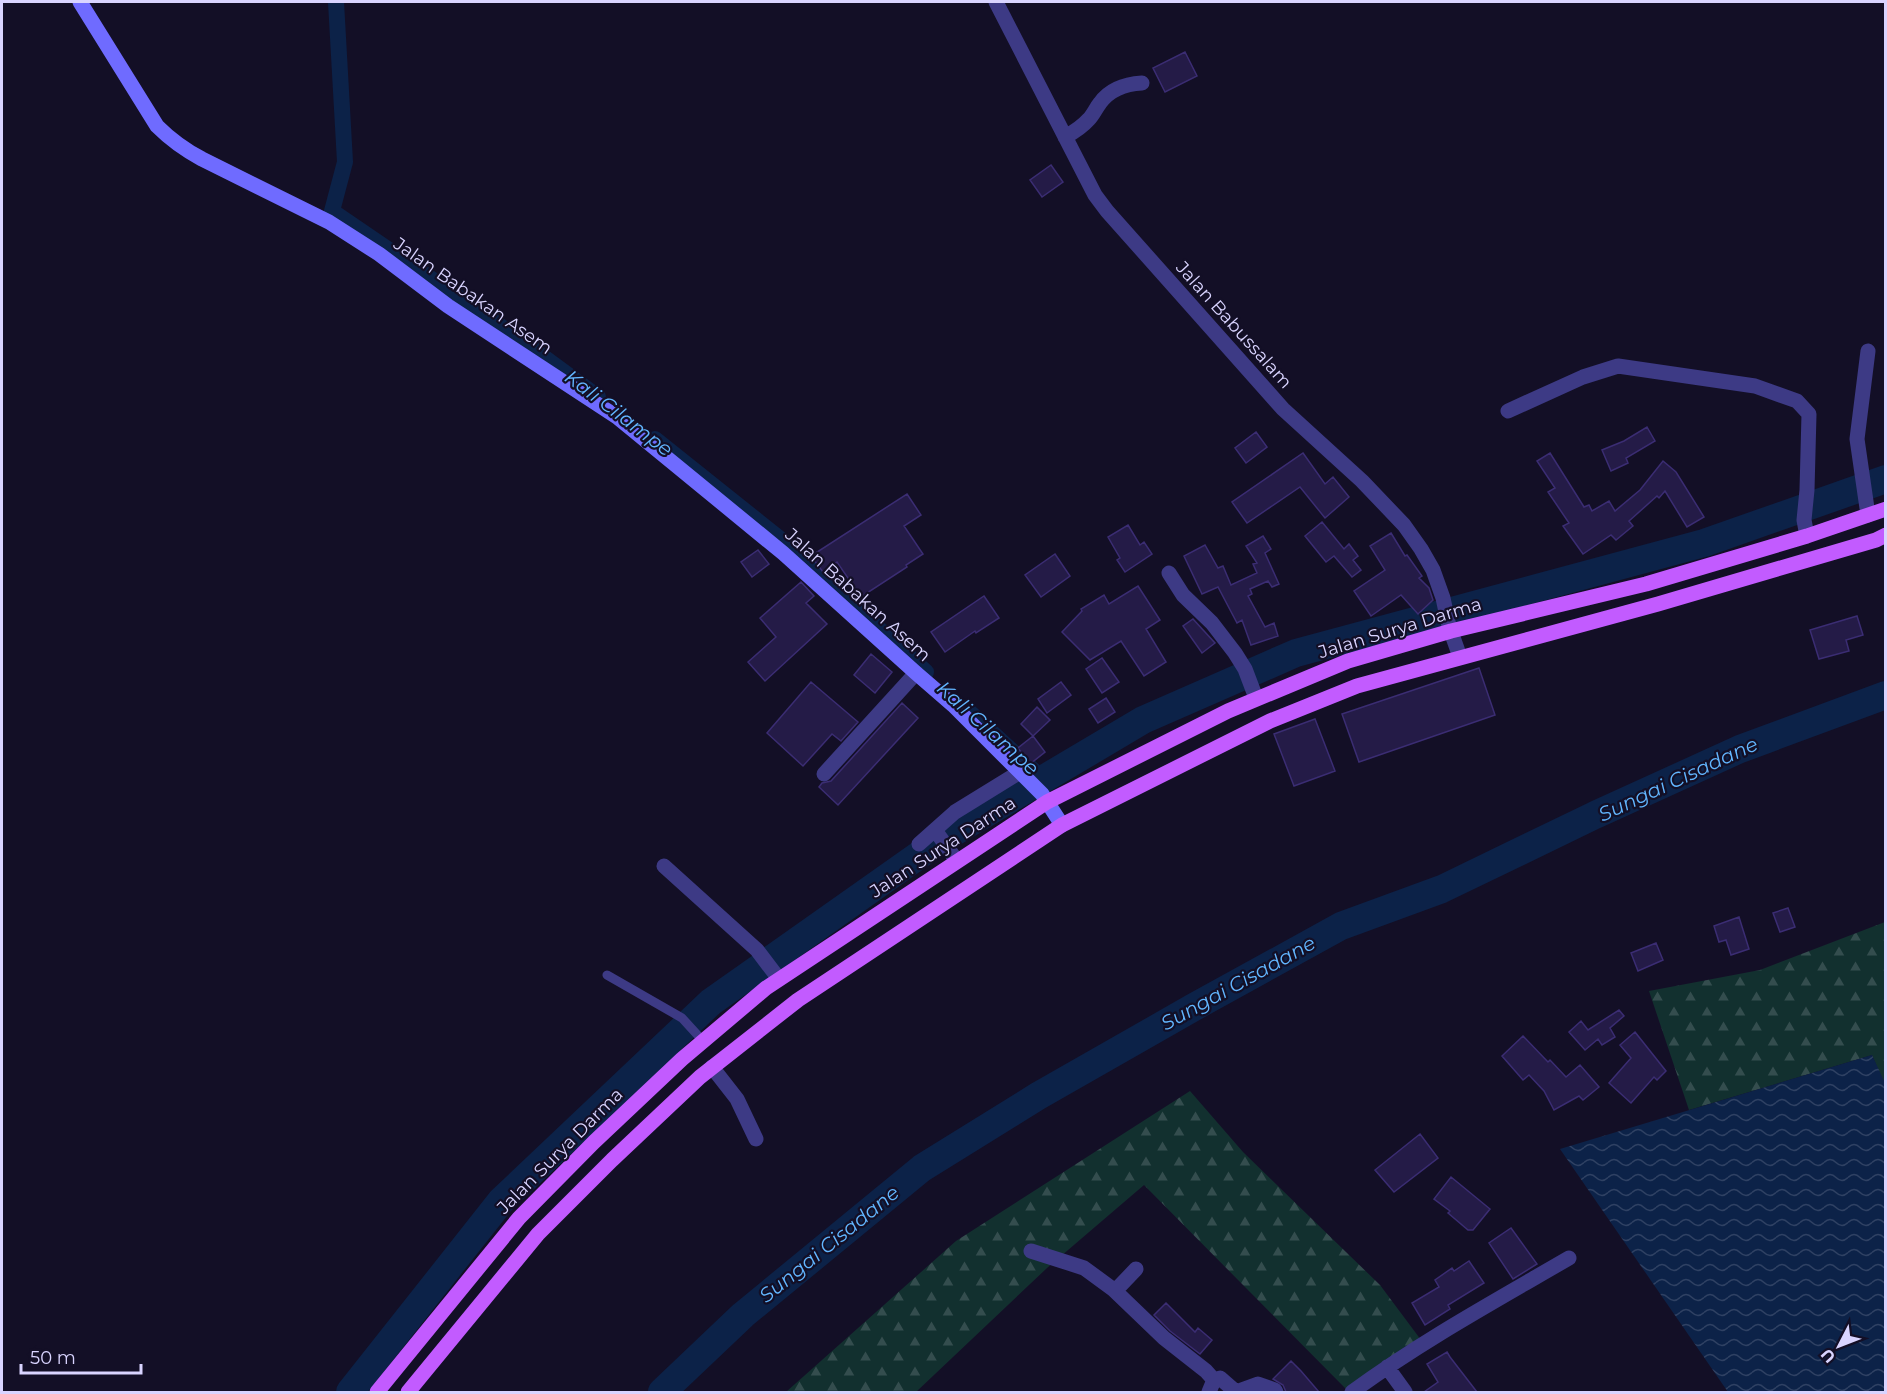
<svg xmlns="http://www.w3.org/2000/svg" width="1887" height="1394" viewBox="0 0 1887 1394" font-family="Montserrat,sans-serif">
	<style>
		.forest { fill: url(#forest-firs) }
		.water { fill: url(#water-waves) }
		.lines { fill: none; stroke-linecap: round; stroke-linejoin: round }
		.canal { stroke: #0c2248; stroke-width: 16 }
		.river { stroke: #0c2248; stroke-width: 28 }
		.building { fill: #241b47; stroke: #3b2d73; stroke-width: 1.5 }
		.lane { stroke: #3d3a85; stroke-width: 9 }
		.street { stroke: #3d3a85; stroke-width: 15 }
		.secondary { stroke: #6f6bff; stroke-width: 15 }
		.primary { stroke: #c25bff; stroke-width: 15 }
		.labels { text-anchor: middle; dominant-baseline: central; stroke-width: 4.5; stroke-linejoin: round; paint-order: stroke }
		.street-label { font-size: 18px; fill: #d9d4ff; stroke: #130f26 }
		.water-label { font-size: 20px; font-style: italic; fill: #62b6ff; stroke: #130f26 }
	</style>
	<defs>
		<pattern id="forest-firs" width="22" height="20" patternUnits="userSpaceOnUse" patternTransform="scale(1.5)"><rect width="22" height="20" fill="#12302f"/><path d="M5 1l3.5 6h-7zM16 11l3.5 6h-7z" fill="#344d4e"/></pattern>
		<pattern id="water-waves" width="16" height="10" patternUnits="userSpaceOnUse" patternTransform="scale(1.5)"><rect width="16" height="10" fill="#0c2248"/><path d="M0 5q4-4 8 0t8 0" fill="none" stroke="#2f4163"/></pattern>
	</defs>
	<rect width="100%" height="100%" fill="#130f26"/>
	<path class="forest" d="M1885,922V1085L1872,1055L1689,1110L1649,991L1760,970Z
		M1190,1091L1243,1152L1380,1285L1424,1344L1346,1389L1144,1185L1047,1268L916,1392H786L956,1241Z"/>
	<path class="water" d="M1872,1055L1886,1085L1885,1392H1728L1560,1149Z"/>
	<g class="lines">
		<path class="canal" d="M336,2L345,162L332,211L515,336L598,397
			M655,439L784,542L926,672
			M965,708L1044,780"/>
		<path class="river" d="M350,1392L501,1201L711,1002L939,841L1143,720L1296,653L1704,543L1886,479
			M662,1392L743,1315L922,1168L1038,1096L1194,1007L1341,926L1442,889L1595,815L1740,749L1886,695"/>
	</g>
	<path class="building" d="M1185,52L1197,76L1165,92L1153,68Z
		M1051,165L1063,182L1042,197L1030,180Z
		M1647,427L1655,441L1626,458L1628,463L1611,471L1602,450L1624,441Z
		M1256,432L1267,447L1246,463L1235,448Z
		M1303,453L1325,484L1333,477L1349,497L1325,518L1300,487L1247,523L1232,502Z
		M1550,453L1584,507L1589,505L1592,511L1609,501L1615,511L1640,490L1663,461L1676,472L1704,517L1687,527L1665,491L1659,498L1657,496L1629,521L1633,526L1616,540L1611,535L1583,554L1563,526L1569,523L1548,492L1555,488L1537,461Z
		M907,494L921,515L904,526L923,554L906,565L907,567L861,597L837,562L823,572L811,556Z
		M1322,522L1344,549L1349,544L1358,556L1353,560L1361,570L1352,577L1334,556L1326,562L1305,536Z
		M1128,525L1140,545L1144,542L1152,554L1125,572L1117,560L1120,558L1108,537Z
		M1391,533L1405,556L1407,555L1422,576L1419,578L1429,588L1433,600L1418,614L1401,595L1371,616L1354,591L1385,570L1370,546Z
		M1263,536L1271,549L1265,553L1279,584L1272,587L1268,581L1250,589L1252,594L1248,596L1265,627L1274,623L1278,636L1251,645L1242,620L1237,623L1218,587L1202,594L1184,556L1205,545L1218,568L1223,566L1231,585L1257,573L1253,564L1257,563L1246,546Z
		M758,550L769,564L752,577L741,562Z
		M1055,554L1070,576L1041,597L1025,575Z
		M801,582L814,596L806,603L827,624L765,681L748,662L776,637L760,618Z
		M1138,586L1160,620L1146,629L1166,662L1144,676L1121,641L1090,660L1062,632L1082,611L1081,609L1104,595L1109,604Z
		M984,596L999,618L976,633L975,631L945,652L931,632Z
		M1857,616L1863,635L1846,640L1849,651L1819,659L1810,630Z
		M1193,619L1215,643L1202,653L1183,626Z
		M871,654L892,672L875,693L854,675Z
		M1102,658L1119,682L1102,693L1086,669Z
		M1479,668L1495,715L1359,762L1342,714Z
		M811,682L858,722L841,741L832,734L803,766L767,733Z
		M1061,682L1071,695L1047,713L1038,699Z
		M1106,698L1115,712L1098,723L1089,709Z
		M902,703L918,718L838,805L819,787L822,783L831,781Z
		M1037,707L1050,720L1033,736L1021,724Z
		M1315,719L1335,771L1294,786L1274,734Z
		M1033,736L1045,752L1030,764L1018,748Z
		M1788,908L1795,927L1780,932L1773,913Z
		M1739,917L1749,949L1731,955L1726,940L1719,942L1714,926Z
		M1656,943L1663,960L1638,971L1631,953Z
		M1619,1010L1624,1016L1610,1028L1615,1037L1602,1045L1598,1039L1585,1050L1569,1032L1581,1021L1588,1030Z
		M1635,1032L1666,1071L1657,1080L1654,1077L1631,1103L1609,1083L1631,1058L1620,1045Z
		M1523,1036L1548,1062L1550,1060L1566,1077L1580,1065L1599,1087L1583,1100L1579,1096L1554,1110L1544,1091L1529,1075L1523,1080L1502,1056Z
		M1420,1134L1438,1158L1394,1192L1375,1170Z
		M1451,1177L1490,1209L1473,1230H1468L1448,1213L1450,1211L1434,1199Z
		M1511,1228L1537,1264L1513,1279L1489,1243Z
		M1469,1261L1484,1283L1448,1305L1450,1309L1425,1325L1412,1303L1439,1287L1435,1280L1452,1268L1454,1271Z
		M1166,1303L1195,1332L1198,1328L1212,1340L1200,1354L1170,1331L1154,1315Z
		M1447,1352L1450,1357L1477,1392H1424L1438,1382L1427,1364Z
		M1291,1361L1301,1371L1319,1392H1286L1283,1385L1273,1379Z"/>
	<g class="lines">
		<path class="lane" d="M607,975L682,1018L703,1041"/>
		<path class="street" d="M996,2L1095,195L1107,211L1283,409L1362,481L1404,525L1421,549L1433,570L1443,598L1449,626L1460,657
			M1065,137C1074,132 1082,127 1089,119C1093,115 1096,108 1100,103C1110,89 1125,84 1142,83
			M1868,351L1857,439L1868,515
			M1508,411L1583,377L1618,366L1755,386L1797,401L1809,414L1807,490L1804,520L1807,536
			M1169,573L1183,595L1212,623L1235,653L1245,669L1256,698
			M824,774L916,673
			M935,830L957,861
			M919,844L955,812L1020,772
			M664,866L757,950L779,979
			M712,1067L737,1099L756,1139
			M1031,1251L1084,1268L1114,1290L1164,1338L1206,1371L1214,1380L1209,1392
			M1115,1291L1136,1269
			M1387,1367L1405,1392
			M1214,1380L1220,1378L1236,1392L1258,1384L1275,1390L1276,1392
			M1352,1392C1420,1342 1495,1301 1569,1258"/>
		<path class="secondary" d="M80,2L157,126C171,140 185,150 202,159L329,222L379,254L448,306L617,417L783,553L916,673L953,705L1042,794L1062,825"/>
		<path class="primary" d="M377,1392L519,1218L594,1142L682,1059L766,988L1047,802L1228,711L1348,661L1451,631L1646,584L1807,536L1886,509
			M408,1392L538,1234L612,1160L700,1077L798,1000L1062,825L1270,721L1357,686L1658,604L1876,540L1886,535"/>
	</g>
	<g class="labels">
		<g class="street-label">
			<text transform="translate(473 296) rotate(35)">Jalan Babakan Asem</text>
			<text transform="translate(1234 325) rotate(48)">Jalan Babussalam</text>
			<text transform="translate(858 595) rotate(42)">Jalan Babakan Asem</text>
			<text transform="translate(1400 628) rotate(-17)">Jalan Surya Darma</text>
			<text transform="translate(943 847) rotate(-33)">Jalan Surya Darma</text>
			<text transform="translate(560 1151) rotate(-45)">Jalan Surya Darma</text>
		</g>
		<g class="water-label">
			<text transform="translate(619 413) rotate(37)">Kali Cilampe</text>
			<text transform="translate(988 728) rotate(42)">Kali Cilampe</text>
			<text transform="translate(1678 779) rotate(-25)">Sungai Cisadane</text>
			<text transform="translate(1238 983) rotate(-29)">Sungai Cisadane</text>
			<text transform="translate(829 1244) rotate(-39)">Sungai Cisadane</text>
		</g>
	</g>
	<rect width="1887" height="1394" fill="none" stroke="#d9d4ff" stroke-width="6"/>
	<g transform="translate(1839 1346) rotate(228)" stroke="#130f26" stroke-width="4.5" paint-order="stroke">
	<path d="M0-4.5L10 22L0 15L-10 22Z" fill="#d9d4ff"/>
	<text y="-9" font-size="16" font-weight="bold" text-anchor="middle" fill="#d9d4ff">U</text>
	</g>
	<path d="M21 1364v9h120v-9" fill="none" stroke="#d9d4ff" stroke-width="3"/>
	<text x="30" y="1364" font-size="18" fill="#d9d4ff" stroke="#130f26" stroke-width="4.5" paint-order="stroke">50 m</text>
</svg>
